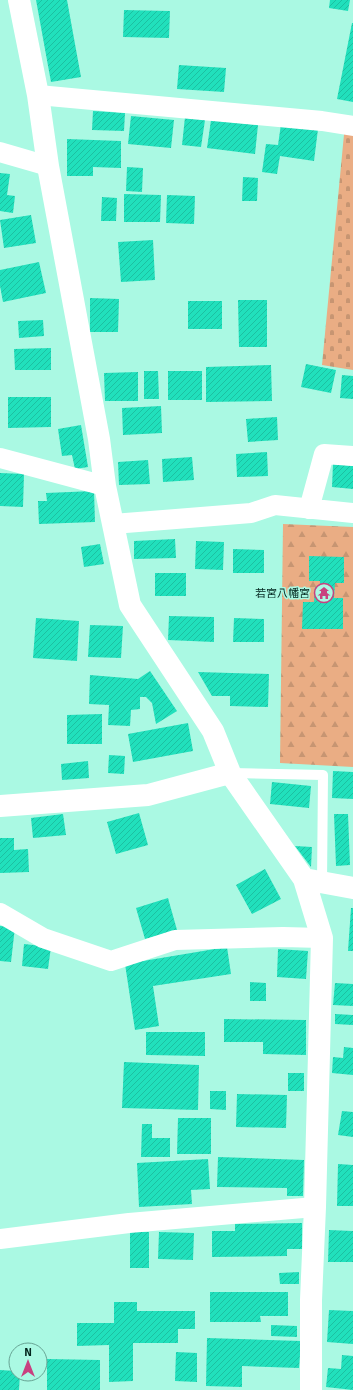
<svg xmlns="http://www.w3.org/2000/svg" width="353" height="1390" viewBox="0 0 353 1390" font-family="Signika,'Noto Sans JP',sans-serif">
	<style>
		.forest { fill: url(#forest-firs) }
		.cemetery { fill: url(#cemetery-stones) }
		.building { fill: url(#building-hatch) }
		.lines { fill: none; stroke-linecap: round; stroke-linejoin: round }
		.lane { stroke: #fff; stroke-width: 10 }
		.street { stroke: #fff; stroke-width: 20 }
		.secondary { stroke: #fff; stroke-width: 22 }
		.labels { text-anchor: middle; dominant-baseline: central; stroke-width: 3; stroke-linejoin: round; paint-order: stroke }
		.poi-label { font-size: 11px; fill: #03251e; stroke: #aaf9e3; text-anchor: end }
	</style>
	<defs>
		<pattern id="forest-firs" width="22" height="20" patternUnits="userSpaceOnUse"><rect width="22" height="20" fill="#eaad84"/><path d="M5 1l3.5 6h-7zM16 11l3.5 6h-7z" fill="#c79572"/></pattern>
		<pattern id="cemetery-stones" width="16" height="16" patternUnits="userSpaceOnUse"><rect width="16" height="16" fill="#eaad84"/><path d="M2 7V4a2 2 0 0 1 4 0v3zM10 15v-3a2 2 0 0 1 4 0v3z" fill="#c79572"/></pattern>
		<pattern id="building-hatch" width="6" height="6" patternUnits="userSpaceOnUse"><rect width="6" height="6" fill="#21e0bc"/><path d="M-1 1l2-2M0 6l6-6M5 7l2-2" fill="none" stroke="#1cc0a1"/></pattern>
	</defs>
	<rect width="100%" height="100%" fill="#aaf9e3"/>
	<path class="forest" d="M283,524L353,527V767L280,763Z"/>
	<path class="cemetery" d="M345,124L353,126V370L322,365Z"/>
	<path class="building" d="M36,0H67L81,77L51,82Z
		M330,0H350L348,11L329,8Z
		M124,10L170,11L169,38L123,37Z
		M352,23H353V102L337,99Z
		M179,65L226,68L224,92L177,89Z
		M93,111L125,113L124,131L92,130Z
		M131,116L174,120L171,148L128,144Z
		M185,117L205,120L201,147L182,145Z
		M211,120L258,125L255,154L207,148Z
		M281,124L318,129L314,161L280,156L277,174L262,172L266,144L278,145Z
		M67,139L121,141V168L93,167V176H67Z
		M127,167L143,168L142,192L126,191Z
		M0,173L10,174L7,195L15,196L13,213L0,211Z
		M243,177L258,178L257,201H242Z
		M124,194L161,195L160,222H124Z
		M167,195L195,196L194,224L166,223Z
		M102,197L117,198L116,221H101Z
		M31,215L36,243L4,248L0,220Z
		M153,240L155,280L121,282L118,242Z
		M39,262L46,293L3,302L0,286V270Z
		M90,298L119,299L118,332H90Z
		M238,300H267V347H239Z
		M188,301H222V329H188Z
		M43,320L44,336L19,338L18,321Z
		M51,348V370H15L14,349Z
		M306,364L336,370L331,393L301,387Z
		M271,365L272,401L206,402V367Z
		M144,371H158L159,399H144Z
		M168,371H202V400H168Z
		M138,372V401H105L104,373Z
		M342,375L353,376V399L340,398Z
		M8,397H51V427L8,428Z
		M161,406L162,433L123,435L122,408Z
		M277,417L278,440L248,442L246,419Z
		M81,425L88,467L75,469L72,455L62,456L58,429Z
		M267,452L268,476L237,477L236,454Z
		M192,457L194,480L163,482L162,459Z
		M148,460L150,484L119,485L118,462Z
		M333,464L353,466V489L332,487Z
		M0,473L24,474L23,507L0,506Z
		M94,491L95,522L39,524L38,501H47L46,493Z
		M175,539L176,558L134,559V541Z
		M196,541L224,542L223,570L195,569Z
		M100,544L104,564L84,567L81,547Z
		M233,549L264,550V573H233Z
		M309,556L344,557V583H335L334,598H343V629H302L303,602H314L315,587H320V581H309Z
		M155,573H186V596H155Z
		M169,616L214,617V642L168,640Z
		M36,618L79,621L77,661L33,658Z
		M234,618L264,619V642H233Z
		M90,625L123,626L121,658L88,657Z
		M150,671L177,711L156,724L152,703L146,697H140V709L131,710L130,726L108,725L109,705L89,704L90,675L138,679Z
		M198,672L269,674L268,707L230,706V696H212Z
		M102,714V744H67V715Z
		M188,723L193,751L133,762L128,734Z
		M109,755L125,756L124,774L108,773Z
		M88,761L89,778L62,780L61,764Z
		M333,771L353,772V799L332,798Z
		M272,782L311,786L309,808L270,804Z
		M139,813L148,845L116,854L107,822Z
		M63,814L66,835L33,838L31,818Z
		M334,814H348L350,865L336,866Z
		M0,838H14V850L28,849L29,872L0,873Z
		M295,846L312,847L311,867Z
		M265,869L281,899L252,914L236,885Z
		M168,898L177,930L145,939L136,908Z
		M351,908H353V951H348Z
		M0,926L15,927L11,962L0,961Z
		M24,944L51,947L48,969L22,966Z
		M227,947L231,974L153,986L159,1026L135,1030L125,964Z
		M278,949L308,951L306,979L277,977Z
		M250,982L266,983V1001H250Z
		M335,983L353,984V1006L333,1005Z
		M335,1014L353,1015V1025L335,1024Z
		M224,1019L306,1020V1055L263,1054V1042H224Z
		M146,1032H205V1056L146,1055Z
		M344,1047L353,1048V1075L332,1073L333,1057L343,1058Z
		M124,1062L199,1065L198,1110L122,1108Z
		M288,1073H304V1091H288Z
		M210,1091H226V1110L210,1109Z
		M237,1094L287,1095L286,1128L236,1127Z
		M342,1111L353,1112V1137L338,1135Z
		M178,1118H211V1154H177Z
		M142,1124H152V1138H170V1157H141Z
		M218,1157L304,1160L303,1196H287V1188L217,1187Z
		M208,1159L210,1189L191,1190L192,1204L139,1207L137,1163Z
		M338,1164L353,1165V1206H337Z
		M302,1223V1249H287V1256L212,1257V1231H235V1224Z
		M329,1230L353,1231V1262H328Z
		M130,1232H149V1268H130Z
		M159,1232L194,1233L193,1260L158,1259Z
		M299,1272V1284H280L279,1273Z
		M210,1292H288V1316H260L261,1322H210Z
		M114,1302H137V1311H195V1329H178V1343H133V1381L109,1382V1345L77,1346V1323H114Z
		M329,1310L353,1311V1344L327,1342Z
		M271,1325L297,1326V1337L271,1336Z
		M207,1338L301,1341L299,1368L242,1366V1387L206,1386Z
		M176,1352L197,1353V1382L175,1381Z
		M342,1355L353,1356V1390L326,1387L328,1368L341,1369Z
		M47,1359L100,1360V1390H47Z
		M0,1370L16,1371V1374H20L19,1390H0Z"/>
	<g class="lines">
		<path class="lane" d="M231,773L323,775L322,883"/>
		<path class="street" d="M38,95L322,121L353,126
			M0,152L48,166
			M0,458L105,486
			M309,509L324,454L353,456
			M113,524L251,513L275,505L353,513
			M0,913L43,938L111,961L175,940L283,937L322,938
			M0,1239L129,1223L315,1207"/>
		<path class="secondary" d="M19,0L38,95L48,166L99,439L105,486L130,605L213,731L230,773L304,879L322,938L315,1207L311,1300V1390
			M0,806L148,795L230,773
			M304,879L353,888"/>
	</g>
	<defs>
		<symbol id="temple-ring" viewBox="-11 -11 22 22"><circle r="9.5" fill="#aaf9e3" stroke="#c84180" stroke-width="1.5"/><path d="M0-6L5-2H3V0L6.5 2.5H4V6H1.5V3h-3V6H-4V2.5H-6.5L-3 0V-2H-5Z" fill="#c84180"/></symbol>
	</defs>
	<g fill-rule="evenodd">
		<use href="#temple-ring" x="313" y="582" width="22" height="22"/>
	</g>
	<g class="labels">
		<g class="poi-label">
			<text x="310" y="593">若宮八幡宮</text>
		</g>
	</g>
	<g transform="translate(28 1362)"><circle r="19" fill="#aaf9e3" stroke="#67a494"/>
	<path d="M0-3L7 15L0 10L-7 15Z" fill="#c84180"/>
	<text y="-6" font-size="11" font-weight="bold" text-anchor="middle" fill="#03251e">N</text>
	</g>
</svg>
